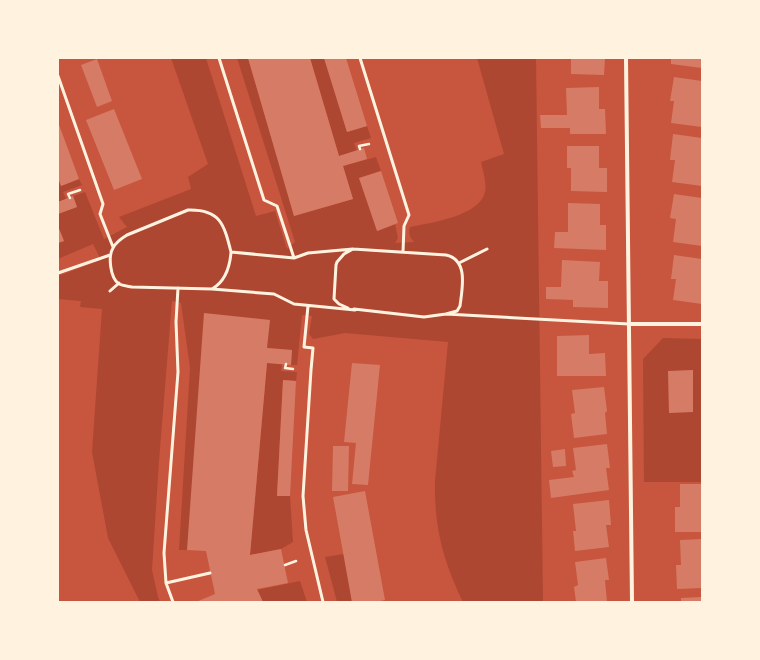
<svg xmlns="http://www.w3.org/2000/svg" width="760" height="660" viewBox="0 0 760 660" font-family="'Space Grotesk',sans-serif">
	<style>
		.green { fill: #ae4732 }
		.building { fill: #d67c66 }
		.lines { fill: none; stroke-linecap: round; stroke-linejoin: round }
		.path { stroke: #fff3e0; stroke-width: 2.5 }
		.service { stroke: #fff3e0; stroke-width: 3 }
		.minor { stroke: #fff3e0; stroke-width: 4 }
	</style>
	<rect width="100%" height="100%" fill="#c8553d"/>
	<path class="green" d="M171,58H206L256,216L275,211L287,249L295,242L237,58H248L294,216L353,199L343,166L376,157L381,171L359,178L378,231L395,224L398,238L395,243L414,242C410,237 408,234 410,227C430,223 480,216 485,192C487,184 483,171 481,162L504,154L477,58H536L543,602H463C443,561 434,527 435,481L448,342L345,333L313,339L309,334L312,316L302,315L297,365H291L292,350L267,348L187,550H179L190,368L181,303L172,301L159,461L152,570L158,597L160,602H140L108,538L92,452L102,309L80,307L81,301L58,299V276L101,260L93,244L58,259V243L64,241L58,226V214L77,207L73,196L85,192L104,239L127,227L119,217L191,189L188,177L208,164Z
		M310,58H324L347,132L367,126L371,138L354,143L357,151L339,156Z
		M58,178L61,186L79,179L82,185L63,192L66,199L58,202Z
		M663,338L702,339V482H644L643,359Z
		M267,363L282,364L281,371L297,372L296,381L283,380L277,495L290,496L293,542L281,549L250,555Z
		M344,554L352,602H337L325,557Z
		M300,581L307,602H263L257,590Z"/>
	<path class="building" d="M248,58H310L339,156L364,148L367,159L343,166L353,199L294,216Z
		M324,58H346L367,126L347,132Z
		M571,58H605L604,75L571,74Z
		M671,58H702V68L671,64Z
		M97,59L112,101L97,107L81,65Z
		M674,77L702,81V127L671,123L674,101H670Z
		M599,87V109H605L606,134H570V128H541L540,115H567L566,88Z
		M114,109L142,179L114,190L86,120Z
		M58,122L79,179L61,186L58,178Z
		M673,134L702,138V186L672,182L675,160H670Z
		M567,146H599V168H607V192L571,191V168H567Z
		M381,171L398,223L377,231L359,178Z
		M674,194L702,198V246L673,242L676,219L670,218Z
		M73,196L77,207L58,214V202Z
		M568,203L600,204V225H606V250L554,248L555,232H568Z
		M58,226L64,241L58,243Z
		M674,255L702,259V304L673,300L676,279H671Z
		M562,260L600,262L599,281H608V308L573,307V300L546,299V287H561Z
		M204,313L270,320L267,348L292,350L291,365L267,363L250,555L281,549L288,583L257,589L263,602H196L215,594L206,551L187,550Z
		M589,335V354L605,353L606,376H557V336Z
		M352,363L380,365L368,485L352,484L356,443L344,442Z
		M693,370V412L669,413L668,371Z
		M283,380L296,381L290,496H277Z
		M604,387L607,411L605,413L607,434L574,438L571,414L575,413L572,390Z
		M607,444L610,468H606L609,490L551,498L549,480L574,477L572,471L576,470L573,448Z
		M333,446H349L348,491H332Z
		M565,449L566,466L553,467L551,451Z
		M680,484H702V532H675V507H680Z
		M365,491L385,600L375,602H352L333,497Z
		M609,500L611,525H606L609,547L575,551L573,531H576L573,504Z
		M702,539V588L677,589L676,565H681L680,540Z
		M606,558L609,580H605L607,602H576L574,587L578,585L575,562Z
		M702,597V602H681V598Z"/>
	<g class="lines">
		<path class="path" d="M360,149L359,146L369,144
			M70,198L68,194L80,190
			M286,364L285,368L293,369
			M285,565L296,561"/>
		<path class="service" d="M219,58L264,200L277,206L294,258
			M360,58L409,215L404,226L403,252
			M58,76L103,204L100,214L113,247
			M353,249L308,253L294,258L231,252C224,224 220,209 188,210L127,235C122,238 116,242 113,248C108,256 110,278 119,284C123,286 128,286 132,287L212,289L274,294L294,304L355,310
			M459,263L487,249
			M58,273L110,255
			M212,289C226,281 230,266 231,252
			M110,291L119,283
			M308,306L304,347L313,348L311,370L303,496L306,530L323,602
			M348,308L339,304L334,299L336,265L337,262L344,254L353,249L446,255C469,260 462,289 460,306L457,311L446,314
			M354,309L424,317L446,314L629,324
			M166,583L210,573
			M173,602L166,583L164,553L178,372L176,322L178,288"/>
		<path class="minor" d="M626,58L632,602
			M629,324H702"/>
	</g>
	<rect width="760" height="660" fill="none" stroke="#fff3e0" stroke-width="118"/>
</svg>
